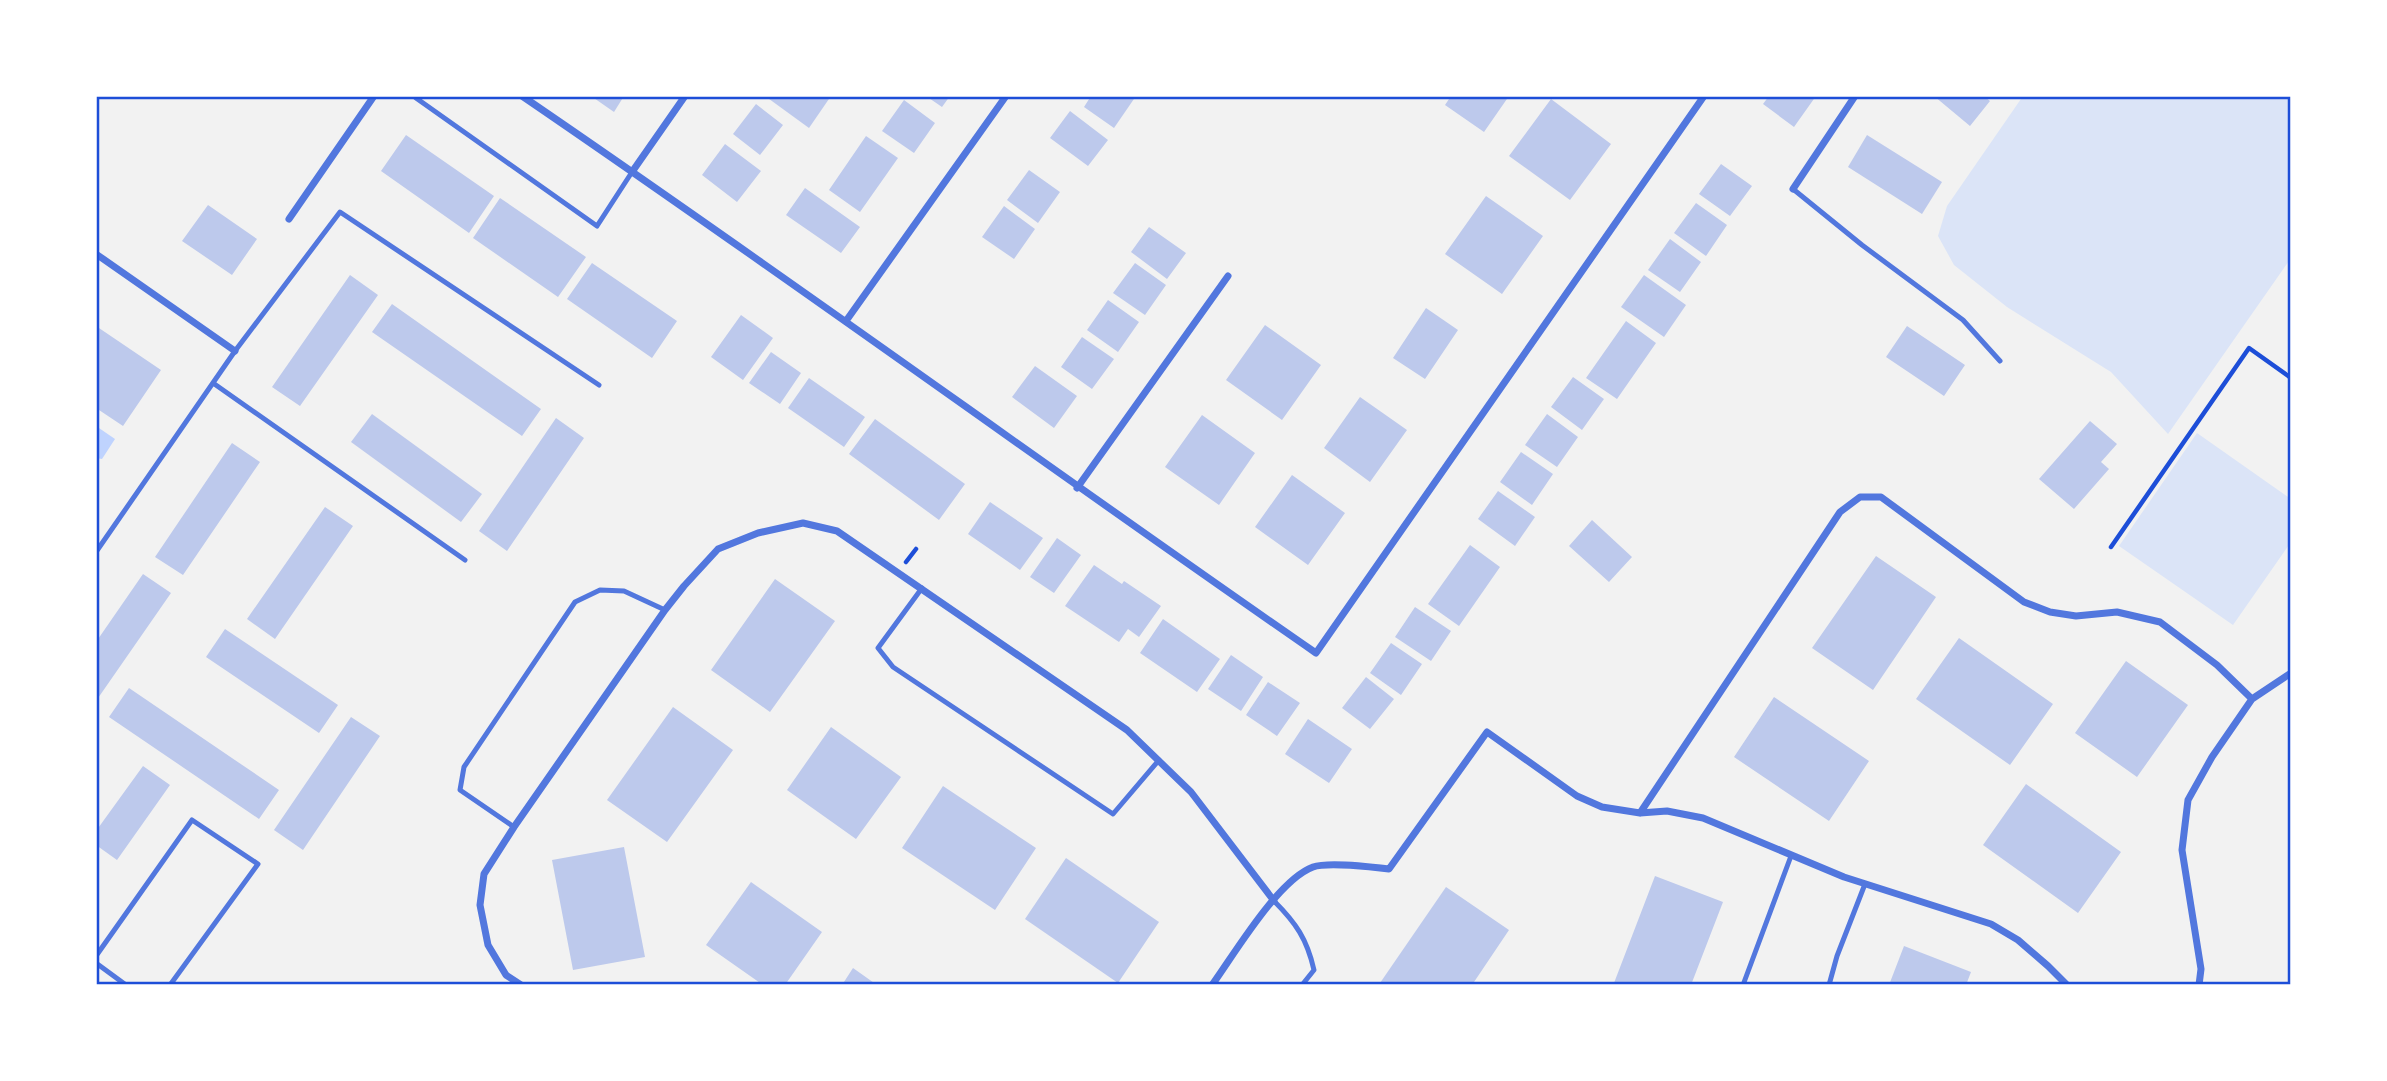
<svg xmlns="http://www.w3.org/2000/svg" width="2387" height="1081" viewBox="0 0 2387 1081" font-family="'PT Sans Narrow',sans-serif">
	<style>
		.green { fill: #dbe4f7 }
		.water { fill: #bfd3fe }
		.building { fill: #bdc9ec }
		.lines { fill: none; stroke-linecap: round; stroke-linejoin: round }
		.path { stroke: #1d4ed8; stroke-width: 4.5 }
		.service { stroke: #5277de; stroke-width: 5 }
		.minor { stroke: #5277de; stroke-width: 7 }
		.neatline { fill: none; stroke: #1d4ed8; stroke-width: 2.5 }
	</style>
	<rect width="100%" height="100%" fill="#f2f2f2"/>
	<path class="green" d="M2023,96H2291V258L2168,434L2111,372L2007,307L1954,265L1938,236L1947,206Z
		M2197,433L2291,499V542L2233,625L2119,546Z"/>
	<path class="water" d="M96,426L115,439L102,459L96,458Z"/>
	<path class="building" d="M591,96H624L614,112Z
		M765,96H831L809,128Z
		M926,96H950L942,107Z
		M1091,96H1136L1114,128L1084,107Z
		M1451,96H1509L1484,132L1445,105Z
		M1769,96H1816L1794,127L1763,104Z
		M1934,96H1984L1990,101L1970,126Z
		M1551,99L1611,144L1570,200L1509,156Z
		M904,100L935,123L914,153L882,131Z
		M756,104L783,125L760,155L733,134Z
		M1070,111L1108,140L1088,166L1050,138Z
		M406,135L494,196L469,233L381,171Z
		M1867,135L1942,182L1922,214L1848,167Z
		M866,136L898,158L860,212L829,190Z
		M725,144L761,171L737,202L702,175Z
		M1721,164L1752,186L1730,216L1699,194Z
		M1029,170L1060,192L1038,223L1007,200Z
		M805,188L860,227L841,253L786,215Z
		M1486,196L1543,236L1502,294L1445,254Z
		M500,198L586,257L558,297L473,238Z
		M1696,203L1727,225L1706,256L1674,233Z
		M208,205L257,239L232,275L182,241Z
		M1004,206L1035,229L1014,259L982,237Z
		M1149,227L1186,253L1167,279L1131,252Z
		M1670,239L1701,262L1680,292L1648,270Z
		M592,263L677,321L652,358L567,299Z
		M1135,263L1166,285L1145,315L1113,293Z
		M350,275L378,295L300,406L272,387Z
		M1644,275L1686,305L1664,337L1621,307Z
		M1108,300L1139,322L1118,352L1087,330Z
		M392,304L541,409L522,436L372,332Z
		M1426,308L1458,330L1425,379L1393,358Z
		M741,315L773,338L743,380L711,357Z
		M1626,321L1656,343L1617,399L1586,378Z
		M1265,325L1321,365L1282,420L1226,380Z
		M96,326L161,370L123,426L96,408Z
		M1907,326L1965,365L1944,396L1886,357Z
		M1082,337L1114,359L1092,389L1061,367Z
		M771,352L801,373L780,404L749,383Z
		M1035,366L1077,396L1054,428L1012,397Z
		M1573,377L1604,399L1582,430L1551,407Z
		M809,378L865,417L844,447L788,408Z
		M1360,397L1407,430L1370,482L1324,448Z
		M372,414L482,494L461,522L351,442Z
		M1547,414L1578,437L1557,467L1525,445Z
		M1202,415L1255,453L1219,505L1165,467Z
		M556,418L584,438L507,551L479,531Z
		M875,419L965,484L939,520L849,454Z
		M2090,421L2117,444L2101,462L2109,469L2074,509L2039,479Z
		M232,443L260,462L183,575L155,557Z
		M1521,452L1553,474L1532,505L1500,482Z
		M1292,475L1345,513L1308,565L1255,527Z
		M1498,491L1535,517L1515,546L1478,519Z
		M990,502L1043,538L1020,570L968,534Z
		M325,507L353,526L275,639L247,619Z
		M1592,520L1632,557L1609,582L1569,546Z
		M1057,538L1081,555L1054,593L1030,577Z
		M1470,545L1500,567L1459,626L1428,604Z
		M1876,556L1936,597L1873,690L1812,648Z
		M1094,565L1122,584L1124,581L1161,606L1139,637L1128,629L1119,642L1065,606Z
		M143,574L171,593L96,701V642Z
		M775,579L835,621L770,712L711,670Z
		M1415,607L1451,631L1431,661L1395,637Z
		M1163,619L1220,659L1197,692L1140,653Z
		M225,629L338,705L319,733L206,657Z
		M1959,638L2053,704L2010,765L1916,699Z
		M1391,643L1422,664L1401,695L1370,673Z
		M1231,655L1263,677L1241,711L1208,689Z
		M2126,661L2188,705L2137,777L2075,733Z
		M1366,677L1394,699L1370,729L1342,708Z
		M1268,682L1300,703L1277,736L1246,715Z
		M129,688L279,790L259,819L109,717Z
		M1774,697L1869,761L1829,821L1734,757Z
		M673,707L733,750L667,842L607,800Z
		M351,717L380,736L303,850L274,830Z
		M1308,719L1352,749L1329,783L1285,754Z
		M831,727L901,777L856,839L787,790Z
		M143,766L170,785L117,860L96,845V831Z
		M2026,784L2121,852L2078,913L1983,845Z
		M943,786L1036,848L995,910L902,848Z
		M624,847L645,957L573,970L552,860Z
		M1066,858L1159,922L1118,983L1025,919Z
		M1655,876L1723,902L1691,985H1618L1614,983Z
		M751,882L822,932L785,985H763L706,945Z
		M1446,887L1509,930L1472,985H1382L1380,983Z
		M1904,946L1971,972L1966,985H1889Z
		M853,968L877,985H842Z"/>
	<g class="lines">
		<path class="path" d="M2111,547L2249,348L2291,378
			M906,562L916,549"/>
		<path class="service" d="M416,98L597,226L632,172
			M1793,189L1862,245L1963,320L2000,361
			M213,383L465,560
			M96,552L235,351L340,212L599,385
			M922,588L878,648L893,667L1113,814L1159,760
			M514,827L460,790L464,767L575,602L600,590L624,591L665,610
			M1274,901C1296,923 1307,939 1314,970L1302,985
			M96,956L192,820L258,864L170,985
			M96,963L126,985
			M1743,985L1791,856
			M1829,985L1837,956L1865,884"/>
		<path class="minor" d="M522,96C789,278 1050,469 1316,653L1704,96
			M632,172L685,96
			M1793,189L1855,96
			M289,219L374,96
			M96,254L235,351
			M846,321L1006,96
			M1077,488L1228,276
			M1640,813L1840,512L1860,497H1881L2024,602L2050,612L2076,616L2117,612L2160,622L2217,665L2252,699
			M521,985L506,975L488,945L480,905L484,874L514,827L665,610L684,586L718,549L758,533L803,523L837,531L1127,730L1191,792L1274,901
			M1212,985C1235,953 1278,880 1313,867C1327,862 1373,867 1389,869L1487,732L1577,796L1602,807L1640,813L1667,811L1703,818L1844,877L1991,924L2018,940L2048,966L2067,985
			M2199,985L2201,969L2182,850L2188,800L2212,757L2252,699L2291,673"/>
	</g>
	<rect width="2387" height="1081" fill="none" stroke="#ffffff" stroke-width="196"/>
	<rect x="98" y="98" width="2191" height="885" class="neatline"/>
</svg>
